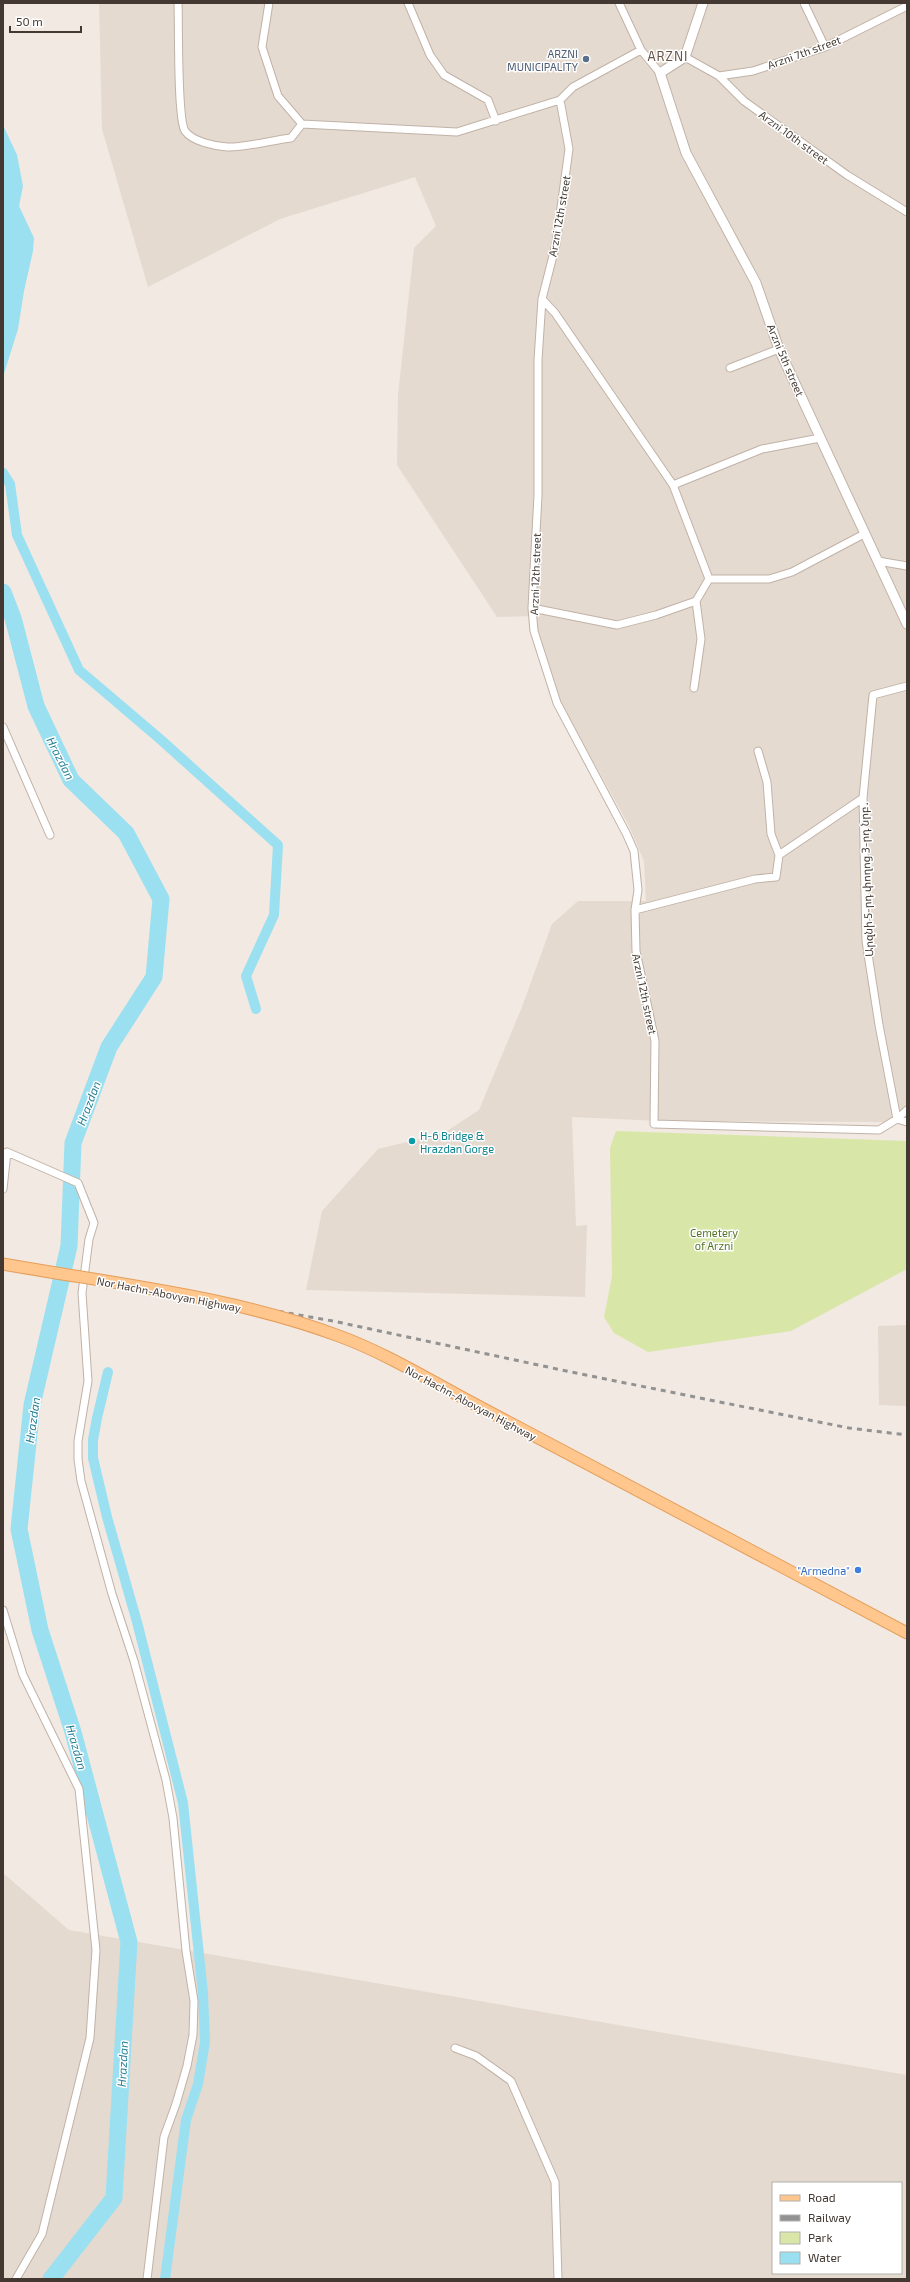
<svg xmlns="http://www.w3.org/2000/svg" width="910" height="2282" viewBox="0 0 910 2282" font-family="'Exo 2','Noto Sans Armenian',sans-serif">
	<style>
		.residential { fill: #e5dacf; fill-rule: evenodd }
		.green { fill: #d8e7a8 }
		.water { fill: #9be0f1 }
		.lines { fill: none; stroke-linecap: round; stroke-linejoin: round }
		.canal { stroke: #9be0f1; stroke-width: 10 }
		.river { stroke: #9be0f1; stroke-width: 17 }
		.minor-casing { stroke: #c0b2a7; stroke-width: 9 }
		.tertiary-casing { stroke: #c0b2a7; stroke-width: 11 }
		.primary-casing { stroke: #e59f5b; stroke-width: 13 }
		.minor { stroke: #fff; stroke-width: 7 }
		.tertiary { stroke: #fff; stroke-width: 9 }
		.primary { stroke: #ffc68d; stroke-width: 11 }
		.rail { stroke: #929292; stroke-width: 3; stroke-dasharray: 5 5; stroke-linecap: butt }
		.primary-bridge-casing { stroke: #e59f5b; stroke-width: 13; stroke-linecap: butt }
		.primary-bridge { stroke: #ffc68d; stroke-width: 11 }
		.service-dot { fill: #5c6f8a; stroke: #fff; stroke-width: 1.5 }
		.culture-dot { fill: #0f9aa8; stroke: #fff; stroke-width: 1.5 }
		.shop-dot { fill: #3f7fe0; stroke: #fff; stroke-width: 1.5 }
		.labels { text-anchor: middle; dominant-baseline: central; stroke-width: 3; stroke-linejoin: round; paint-order: stroke }
		.street-label { font-size: 11px; fill: #433932; stroke: #fff }
		.service-label { font-size: 11px; fill: #4e5e75; stroke: #fff; text-anchor: end }
		.culture-label { font-size: 11px; fill: #0d838f; stroke: #fff; text-anchor: start }
		.park-label { font-size: 11px; fill: #547525; stroke: #fff }
		.shop-label { font-size: 11px; fill: #366cbe; stroke: #fff; text-anchor: end }
		.water-label { font-size: 12px; font-style: italic; fill: #268097; stroke: #fff }
		.quarter-label { font-size: 13px; letter-spacing: 1px; fill: #665449; stroke: #fff }
	</style>
	<rect width="100%" height="100%" fill="#f1e9e2"/>
	<path class="residential" d="M99,3H907V1126L890,1122L660,1121L572,1117L576,1226L587,1225L585,1297L306,1290L322,1211L378,1149L444,1133L479,1110L522,1007L552,924L578,901H646L644,861L629,826L561,703L540,644L534,616L497,617L397,465L398,395L414,248L436,226L415,177L280,219L148,287L102,129Z
		M907,1325V1406L879,1405L878,1326Z
		M3,1873L69,1930L907,2075V2279H3ZM773,2183H901V2273H773Z"/>
	<path class="green" d="M616,1131L907,1141V1269L791,1331L648,1352L614,1333L604,1317L612,1276L610,1148Z"/>
	<path class="water" d="M3,125L17,155L23,186L19,206L34,238L33,251L24,291L18,329L3,377Z"/>
	<g class="lines">
		<path class="canal" d="M3,473L10,484L17,535L79,670L160,739L278,845L274,915L246,976L256,1009
			M108,1372L97,1418L93,1440V1458L107,1517L137,1622L183,1803L203,1993L205,2042L198,2084L186,2120L165,2279"/>
		<path class="river" d="M3,592L13,618L36,706L71,780L126,833L161,899L154,977L109,1047L73,1143L69,1246L32,1405L19,1529L40,1630L73,1732L129,1942L114,2198L51,2279"/>
		<defs>
			<path id="minor" d="M178,3C179,24 177,118 185,131C193,142 215,146 227,147C244,148 273,140 291,138L302,124
				M269,3L262,47L278,96L302,124L457,132L560,100L573,87L641,50
				M408,3L430,55L444,75L488,100L496,121
				M619,3L641,50L660,73
				M804,3L825,47
				M685,57L719,76L744,101L847,175L907,212
				M719,76L753,71L825,47L907,6
				M560,100L569,149L556,244L542,299L538,360V495L532,608L534,631L557,703L626,833L634,851L638,890L635,910L636,951L655,1041L654,1124L879,1130L897,1119L907,1110
				M730,368L779,349
				M673,485L762,449L820,438
				M878,561L907,566
				M709,579H769L792,572L864,534
				M532,608L617,625L656,615L696,601L709,579L673,485L555,313L542,299
				M694,688L701,639L696,601
				M3,727L50,835
				M758,751L767,782L771,834L779,855
				M635,910L755,879L776,877L779,855L863,798
				M897,1119L879,1025L866,941L863,798L873,695L907,686
				M897,1119L907,1122
				M3,1189L7,1152L78,1183L94,1223L89,1239L82,1293L88,1381L78,1441V1459L81,1481L112,1594L134,1661L166,1780L173,1818L186,1951L194,2001L193,2035L187,2066L176,2104L164,2137L147,2279
				M3,1610L23,1675L79,1789L96,1950L90,2038L42,2234L16,2279
				M455,2048L476,2056L511,2081L555,2182L558,2279"/>
			<path id="tertiary" d="M703,3L685,57L660,73L686,153L756,283L779,349L907,624"/>
			<path id="primary" d="M480,1407L907,1633"/>
		</defs>
		<use href="#minor" class="minor-casing"/>
		<use href="#tertiary" class="tertiary-casing"/>
		<use href="#primary" class="primary-casing"/>
		<use href="#minor" class="minor"/>
		<use href="#tertiary" class="tertiary"/>
		<use href="#primary" class="primary"/>
		<path class="rail" d="M3,1263L333,1321L571,1372L849,1428L907,1435"/>
		<defs>
			<path id="primary-bridge" d="M3,1264C115,1284 232,1296 339,1336C388,1354 434,1383 480,1407"/>
		</defs>
		<use href="#primary-bridge" class="primary-bridge-casing"/>
		<use href="#primary-bridge" class="primary-bridge"/>
	</g>
	<circle class="service-dot" cx="586" cy="59" r="4"/>
	<circle class="culture-dot" cx="412" cy="1141" r="4"/>
	<circle class="shop-dot" cx="858" cy="1570" r="4"/>
	<g class="labels">
		<g class="street-label">
			<text transform="translate(804 52) rotate(-20)">Arzni 7th street</text>
			<text transform="translate(794 137) rotate(36)">Arzni 10th street</text>
			<text transform="translate(559 216) rotate(-80)">Arzni 12th street</text>
			<text transform="translate(786 360) rotate(67)">Arzni 5th street</text>
			<text transform="translate(535 574) rotate(-88)">Arzni 12th street</text>
			<text transform="translate(866 879) rotate(-92)">Արզնի 5-րդ փողոց 3-րդ նրբ․</text>
			<text transform="translate(645 994) rotate(78)">Arzni 12th street</text>
			<text transform="translate(169 1294) rotate(11)">Nor Hachn-Abovyan Highway</text>
			<text transform="translate(471 1403) rotate(28)">Nor Hachn-Abovyan Highway</text>
		</g>
		<g class="service-label">
			<text x="578" y="53">ARZNI<tspan x="578" dy="13">MUNICIPALITY</tspan></text>
		</g>
		<g class="culture-label">
			<text x="420" y="1135">H-6 Bridge &amp;<tspan x="420" dy="13">Hrazdan Gorge</tspan></text>
		</g>
		<g class="park-label">
			<text x="714" y="1232">Cemetery<tspan x="714" dy="13">of Arzni</tspan></text>
		</g>
		<g class="shop-label">
			<text x="850" y="1570">"Armedna"</text>
		</g>
		<g class="water-label">
			<text transform="translate(61 758) rotate(63)">Hrazdan</text>
			<text transform="translate(88 1103) rotate(-69)">Hrazdan</text>
			<text transform="translate(32 1420) rotate(-82)">Hrazdan</text>
			<text transform="translate(77 1747) rotate(74)">Hrazdan</text>
			<text transform="translate(122 2064) rotate(-87)">Hrazdan</text>
		</g>
		<g class="quarter-label">
			<text x="668" y="56">ARZNI</text>
		</g>
	</g>
	<rect width="910" height="2282" fill="none" stroke="#433932" stroke-width="8"/>
	<rect x="772" y="2182" width="130" height="92" fill="#ffffff" stroke="#b4b0ad"/>
	<rect x="780" y="2195" width="20" height="6" fill="#ffc68d" stroke="#b4b0ad"/>
	<text x="808" y="2202" font-size="12" fill="#433932">Road</text>
	<rect x="780" y="2215" width="20" height="6" fill="#929292" stroke="#b4b0ad"/>
	<text x="808" y="2222" font-size="12" fill="#433932">Railway</text>
	<rect x="780" y="2232" width="20" height="12" fill="#d8e7a8" stroke="#b4b0ad"/>
	<text x="808" y="2242" font-size="12" fill="#433932">Park</text>
	<rect x="780" y="2252" width="20" height="12" fill="#9be0f1" stroke="#b4b0ad"/>
	<text x="808" y="2262" font-size="12" fill="#433932">Water</text>
	<path d="M10 26v6h71v-6" fill="none" stroke="#433932" stroke-width="2"/>
	<text x="16" y="26" font-size="12" fill="#433932" stroke="#ffffff" stroke-width="3" paint-order="stroke">50 m</text>
</svg>
